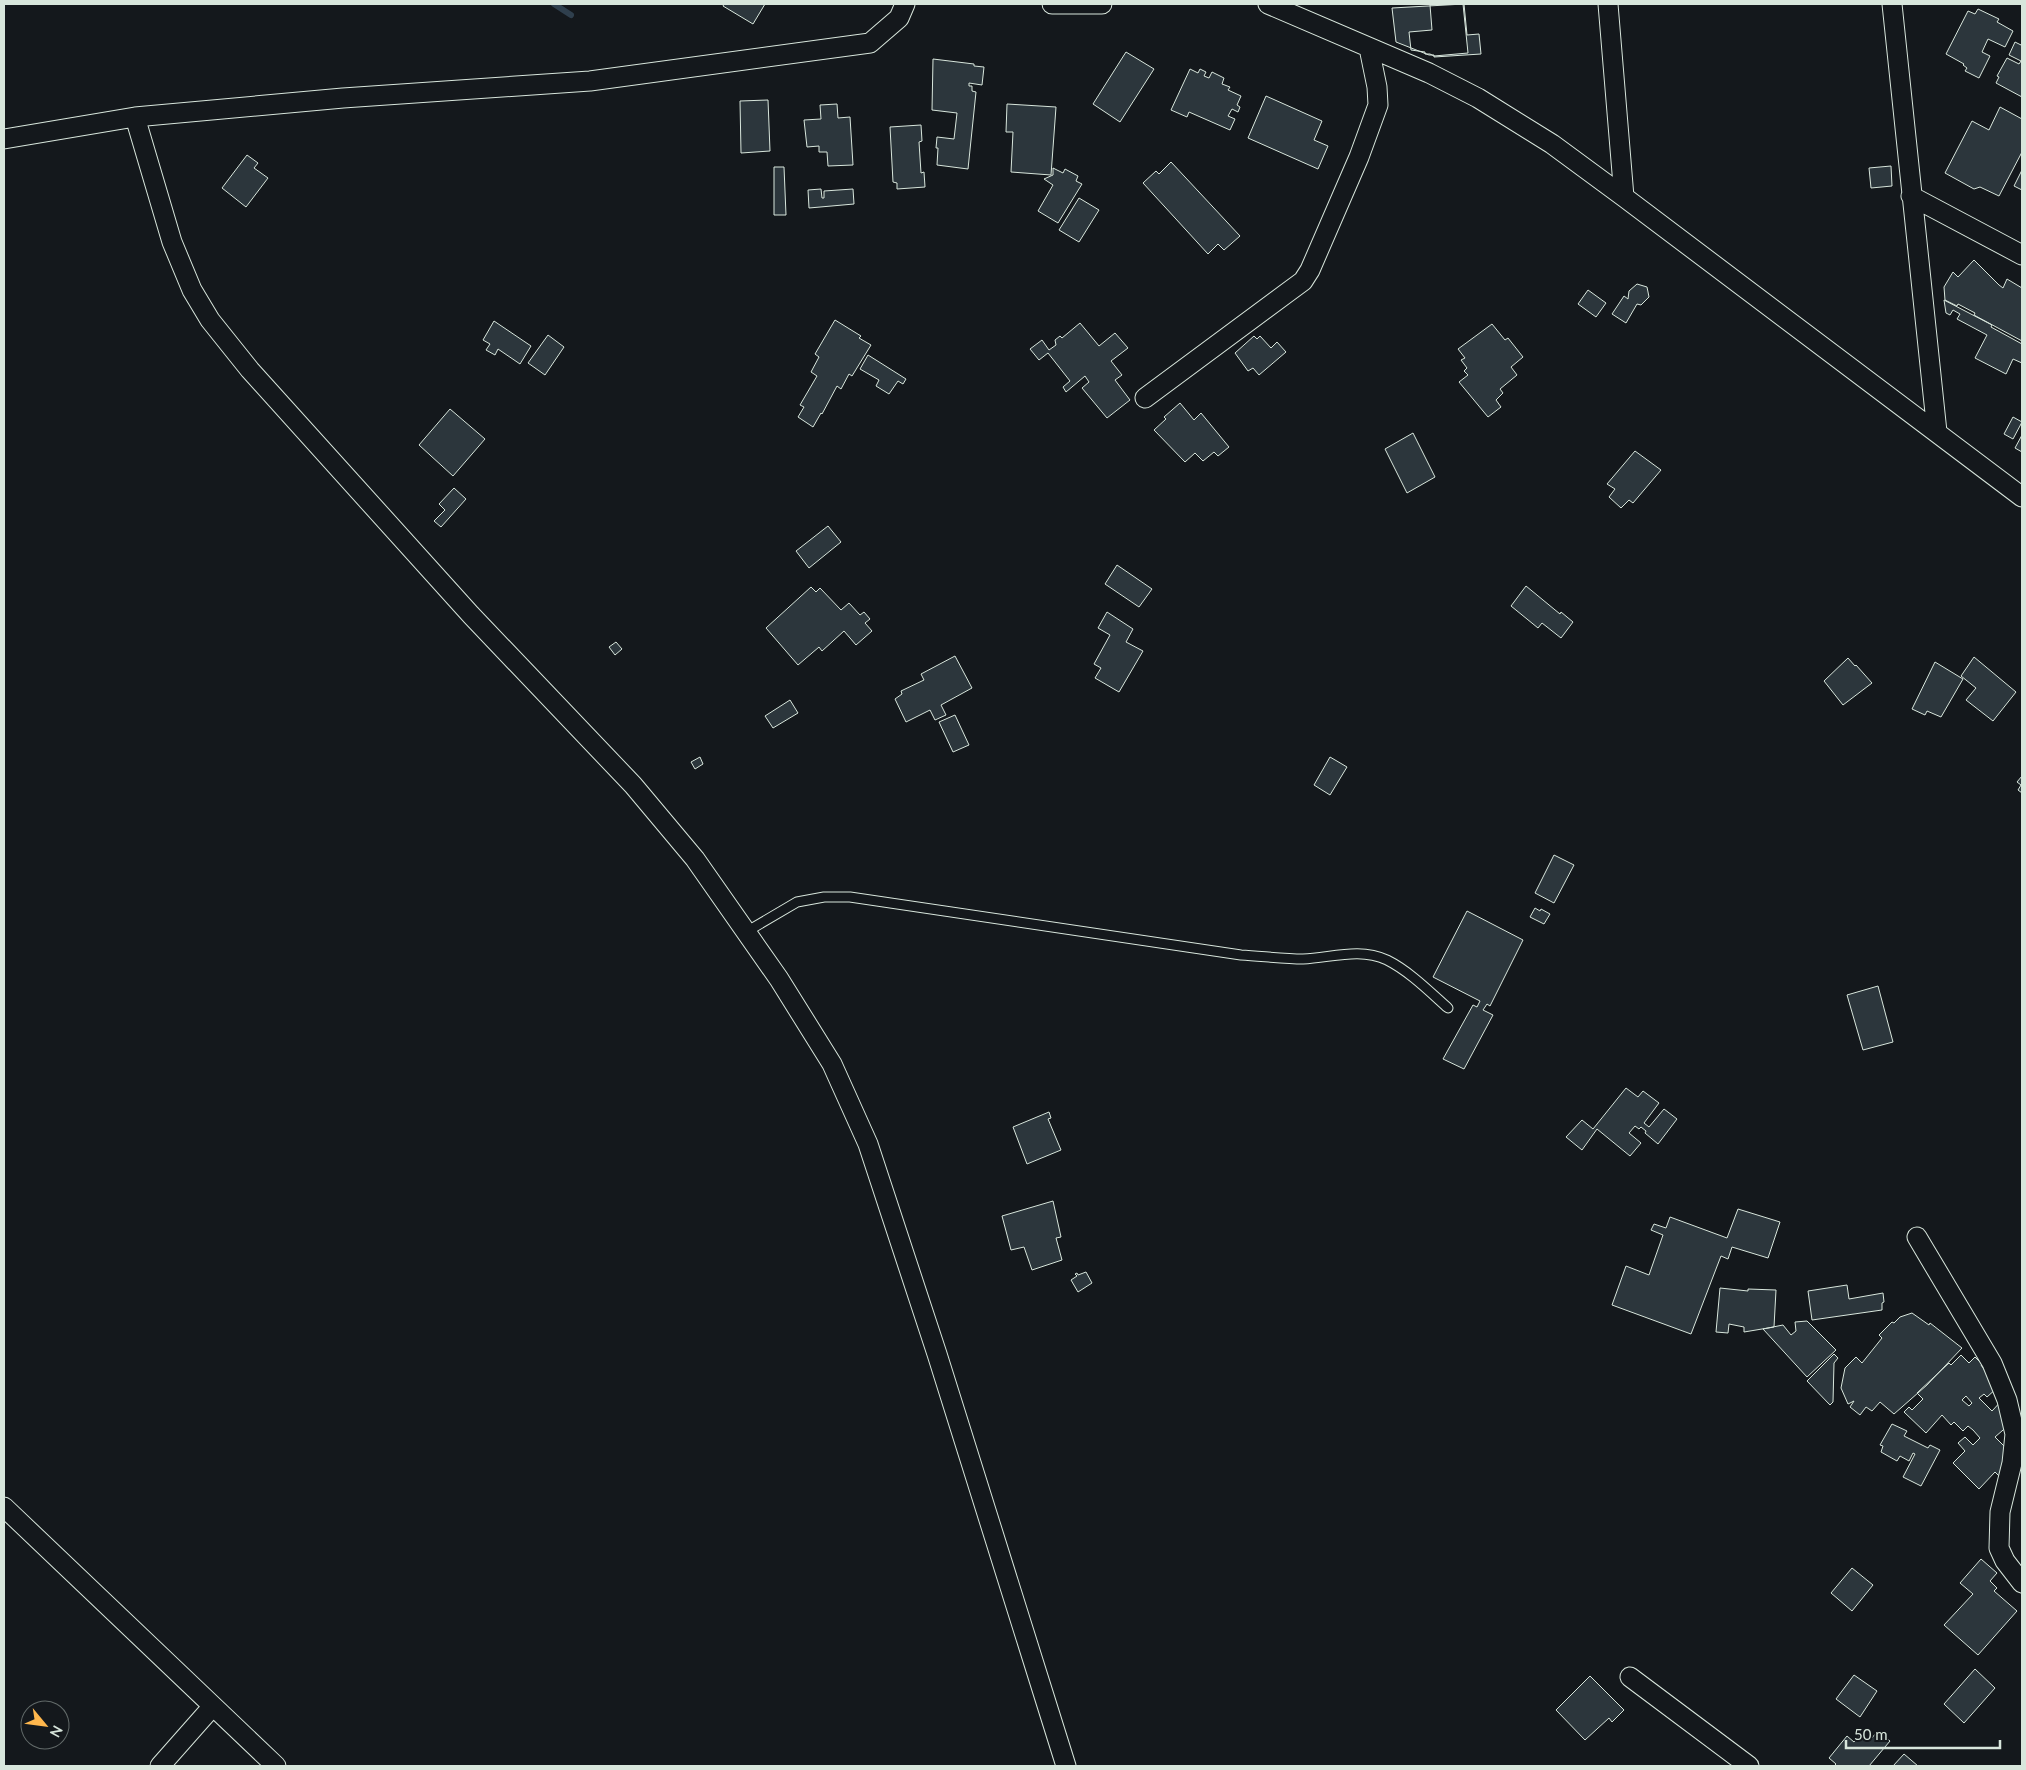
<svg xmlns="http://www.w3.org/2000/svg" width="2026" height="1770" viewBox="0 0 2026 1770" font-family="Lato,sans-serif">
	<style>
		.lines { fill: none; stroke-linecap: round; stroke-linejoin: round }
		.stream { stroke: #2f3f4d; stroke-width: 6 }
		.building { fill: #2c363c; stroke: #d8e6dc; fill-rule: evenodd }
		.lane-casing { stroke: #d8e6dc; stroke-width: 11 }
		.street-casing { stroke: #d8e6dc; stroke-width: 21 }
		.lane { stroke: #14181c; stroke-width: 9 }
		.street { stroke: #14181c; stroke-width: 19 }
	</style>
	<rect width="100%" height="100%" fill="#14181c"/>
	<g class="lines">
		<path class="stream" d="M554,4L571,15"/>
	</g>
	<path class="building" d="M724,4H765L753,24L723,6Z
		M1442,4H1463L1468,53L1434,56L1430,54H1425V52L1411,50L1409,32L1432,30L1430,5Z
		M1464,4L1467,35L1479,34L1481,54L1434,57V55H1429L1396,42L1392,8Z
		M1978,9L1999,19L1997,22L2013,31L2005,47L1988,39L1982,52L1990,56L1979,78L1965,71L1967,68L1963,65L1964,64L1946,54L1968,11L1975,14Z
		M2015,42L2021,45L2022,43V97L1996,83L1999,77L1997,76L2007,58L2019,64L2021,61L2009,55Z
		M1126,52L1154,69L1120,122L1093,104Z
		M933,59L974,64V66L984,67L982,85L969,83V86H972V91L976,92L968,169L937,165L938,148H936L937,137L954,139L957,113L932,110Z
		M1190,69L1198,73L1200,69L1206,72L1204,76L1209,78L1212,72L1224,78L1222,84L1230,87L1228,90L1241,96L1237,105L1240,107L1238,112L1232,109L1228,116L1235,119L1230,130L1189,112L1187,117L1171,110Z
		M1266,96L1322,121L1314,140L1328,146L1318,169L1248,138Z
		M768,100L770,151L741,153L740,101Z
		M837,104L838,118L850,117L853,165L828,166L827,152H819V146L807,147L804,120L821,119L820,105Z
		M1007,104L1056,107L1051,175L1011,172L1013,132H1006Z
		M2000,107L2022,119V152L1999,196L1980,187L1974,189L1945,173L1972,121L1989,130Z
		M921,125L922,141L919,142L921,173L924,172L925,187L897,189V183L893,182L890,127Z
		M247,155L258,163L254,168L268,178L246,207L222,188Z
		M1171,162L1240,236L1224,250L1218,244L1208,254L1143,183L1156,171L1159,174Z
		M1891,166L1892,186L1871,188L1869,168Z
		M774,167H784L786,215H774Z
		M1053,168L1063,173L1065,169L1078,176L1076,181L1082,184L1058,223L1038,211L1053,185L1044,179L1053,175Z
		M2022,170V190L2014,186Z
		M821,189L822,198H824V191L853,189L854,204L809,208L808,190Z
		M1079,198L1099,210L1079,242L1059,230Z
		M1974,260L1999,285L2003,288L2007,279L2022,288V341L1974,315L1975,313L1958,304L1957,306L1945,300L1944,287L1953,272L1958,277Z
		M1637,284L1647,287L1649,297L1641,305L1637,304L1626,323L1612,314L1624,296L1628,299L1629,291Z
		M1588,290L1606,303L1596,317L1578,304Z
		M1944,300L1992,325L1991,327L2022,344V363L2013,359L2006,374L1975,358L1987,335L1957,319L1960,314L1953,310L1950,315L1946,313Z
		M835,320L861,336L859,338L871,345L852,376L849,374L841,389L837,386L822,414L821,413L813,427L798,417L804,407L800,405L817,376L811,372L819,357L815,354Z
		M494,321L531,346L520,364L498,349L495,355L486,350L490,344L483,340Z
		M1080,323L1099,346L1115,333L1128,348L1111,361L1122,375L1115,380L1130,400L1107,418L1082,388L1089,382L1085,376L1066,392L1063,387L1070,381L1048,353L1039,360L1030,349L1042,340L1049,350L1056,345L1055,340L1060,336L1062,338Z
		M1492,324L1505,340L1508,338L1523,357L1511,367L1517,375L1500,389L1503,393L1496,400L1501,407L1488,417L1459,382L1468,375L1464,371L1467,368L1461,360L1465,358L1458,349Z
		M548,335L564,347L545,375L528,363Z
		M1254,336L1257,339L1260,336L1271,348L1277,342L1286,352L1259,375L1253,368L1248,371L1235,353Z
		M868,355L906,379L903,384L898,381L889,394L876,386L879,380L860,369Z
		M1180,403L1194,420L1201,413L1229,447L1218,456L1214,452L1203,461L1195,453L1185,462L1154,430L1166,419L1164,417Z
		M450,409L485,439L453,476L419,445Z
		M2013,417L2022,422L2013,439L2004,434Z
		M1413,433L1435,477L1407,493L1385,449Z
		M2022,435V452L2015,448Z
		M1635,451L1661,470L1633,503L1629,500L1621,508L1609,497L1615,489L1607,484Z
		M454,488L466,499L441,527L434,521L445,510L439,504Z
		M828,526L841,542L809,568L796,551Z
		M1117,565L1152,589L1139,607L1105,584Z
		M1526,586L1560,614L1561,612L1573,622L1561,638L1542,623L1538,628L1511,606Z
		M811,587L816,592L820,588L841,610L849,603L860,615L864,612L870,619L865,623L872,631L856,645L844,631L822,651L819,647L798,665L766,628Z
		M1107,612L1133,629L1126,642L1143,651L1119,692L1095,678L1101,668L1094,664L1110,635L1098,628Z
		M616,642L622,649L615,655L609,647Z
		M955,656L972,688L941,705L946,715L935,720L930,710L906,722L895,699L902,694L901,691L924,680L921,674Z
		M1974,657L2016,692L1993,721L1966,700L1976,688L1961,676Z
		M1848,658L1855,666L1856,665L1872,683L1843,705L1824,681Z
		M1935,662L1963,679L1941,717L1927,711L1925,715L1912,709Z
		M790,700L798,713L773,728L765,716Z
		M955,715L969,745L953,752L939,722Z
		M700,757L703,764L695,769L691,762Z
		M1330,757L1347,767L1330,795L1314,785Z
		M2022,776V793L2018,790L2021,785L2017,782Z
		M1554,855L1574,865L1554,903L1535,893Z
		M1535,908L1540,911L1541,909L1550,914L1544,924L1530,917Z
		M1467,911L1523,940L1490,1006L1487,1004L1483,1010L1493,1015L1464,1069L1443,1059L1473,1005L1477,1007L1480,1001L1433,977Z
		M1878,986L1893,1042L1863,1050L1847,995Z
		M1626,1088L1638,1097L1643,1091L1659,1103L1644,1123L1649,1127L1664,1109L1677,1119L1658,1144L1645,1133L1646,1131L1641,1127L1639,1129L1635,1126L1629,1133L1641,1143L1630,1156L1597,1129L1582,1150L1566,1137L1582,1120L1593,1129Z
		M1049,1112L1051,1118L1048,1119L1061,1150L1027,1164L1013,1127Z
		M1053,1201L1061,1237L1056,1238L1062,1260L1032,1270L1024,1247L1011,1250L1002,1216Z
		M1738,1209L1780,1222L1768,1258L1732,1247L1728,1259L1721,1256L1691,1334L1612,1305L1626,1266L1649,1275L1663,1235L1651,1230L1654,1224L1666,1228L1670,1217L1727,1238Z
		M1086,1272L1092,1283L1078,1292L1071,1280L1077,1276L1075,1274L1077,1273L1078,1275Z
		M1847,1285L1849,1299L1883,1293L1884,1302L1882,1303V1310L1812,1320L1808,1291Z
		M1720,1288L1748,1291V1289L1776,1290L1774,1327L1744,1332V1327L1729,1324L1728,1333L1716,1332Z
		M1912,1313L1929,1325L1930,1323L1962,1348L1927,1385L1894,1414L1880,1402L1872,1411L1866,1407L1860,1415L1850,1407L1854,1401L1848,1404L1841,1388L1845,1368L1856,1357L1862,1363L1882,1338L1879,1335L1892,1322L1894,1323L1900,1317Z
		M1807,1321L1836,1350L1807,1377L1763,1329L1783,1325L1791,1335L1796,1331L1795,1322Z
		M1834,1354L1838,1358L1834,1363L1833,1402L1830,1405L1807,1381Z
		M1961,1355L1969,1363L1975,1357L1982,1364L1981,1365L1997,1388L1987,1397L1984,1394L1979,1398L1992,1411L2004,1398L2010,1424L1995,1437L2012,1454L2001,1478L1995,1472L1979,1489L1953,1463L1965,1451L1958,1443L1965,1437L1973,1445L1980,1438L1973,1430L1968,1426L1963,1431L1954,1422L1951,1425L1942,1415L1926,1433L1904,1412L1909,1407L1912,1410L1923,1399L1917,1393L1949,1363L1951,1365ZM1966,1396L1972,1403L1969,1406L1962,1400Z
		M1892,1424L1907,1431L1904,1436L1928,1448L1930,1445L1940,1450L1921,1486L1903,1477L1915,1454L1913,1453L1909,1461L1900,1456L1897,1461L1881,1452L1883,1446L1880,1445Z
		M1981,1559L1997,1573L1990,1581L1997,1588L1994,1591L2017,1611L1978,1655L1944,1625L1973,1594L1960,1583Z
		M1852,1568L1873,1585L1852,1611L1831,1593Z
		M1975,1669L1995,1688L1964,1723L1944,1704Z
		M1854,1675L1877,1691L1860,1717L1836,1699Z
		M1590,1676L1624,1710L1612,1722L1609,1718L1585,1740L1556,1710Z
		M1878,1731L1890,1741L1869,1766H1834L1836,1764L1829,1758L1847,1736L1854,1742L1861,1734L1869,1741Z
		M1904,1754L1918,1766H1893Z"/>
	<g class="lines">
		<defs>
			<path id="lane" d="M746,932L797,902L824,897H850L1241,955C1261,956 1283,959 1303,959C1331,958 1359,947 1387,960C1409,971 1429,991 1448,1008"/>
			<path id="street" d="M1052,4H1102
				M1268,4L1429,73L1478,98L1552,144L1624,197L2022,497
				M1608,4L1624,197
				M1892,4L1937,432
				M135,117L172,242L192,290L210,320L250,370L471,615L633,785L695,859L779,979L832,1064L868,1144L937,1354L1066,1766
				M4,139L135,117L343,98L590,81L870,43L899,18L905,4
				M1911,196L2022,255
				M1145,398L1284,295L1303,281L1310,270L1359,157L1378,105L1377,87L1369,48
				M1917,1237L1992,1363L2007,1400L2015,1434L2012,1463L2000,1512L1999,1548L2005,1561L2022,1583
				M4,1507L276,1766
				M1630,1677L1749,1766
				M160,1766L213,1706"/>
		</defs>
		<use href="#lane" class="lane-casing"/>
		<use href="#street" class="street-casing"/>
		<use href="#lane" class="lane"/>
		<use href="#street" class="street"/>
	</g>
	<rect width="2026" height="1770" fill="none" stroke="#d8e6dc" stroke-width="10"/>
	<g transform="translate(45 1725) rotate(119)"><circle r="24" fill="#14181c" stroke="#626a69"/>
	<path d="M0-4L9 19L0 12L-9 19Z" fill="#ffb74d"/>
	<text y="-8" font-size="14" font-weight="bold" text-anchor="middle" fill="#d8e6dc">N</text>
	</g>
	<path d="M1846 1740v8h154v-8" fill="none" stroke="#d8e6dc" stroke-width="2.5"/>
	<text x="1854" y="1740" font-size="15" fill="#d8e6dc" stroke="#14181c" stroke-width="4" paint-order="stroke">50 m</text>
</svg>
